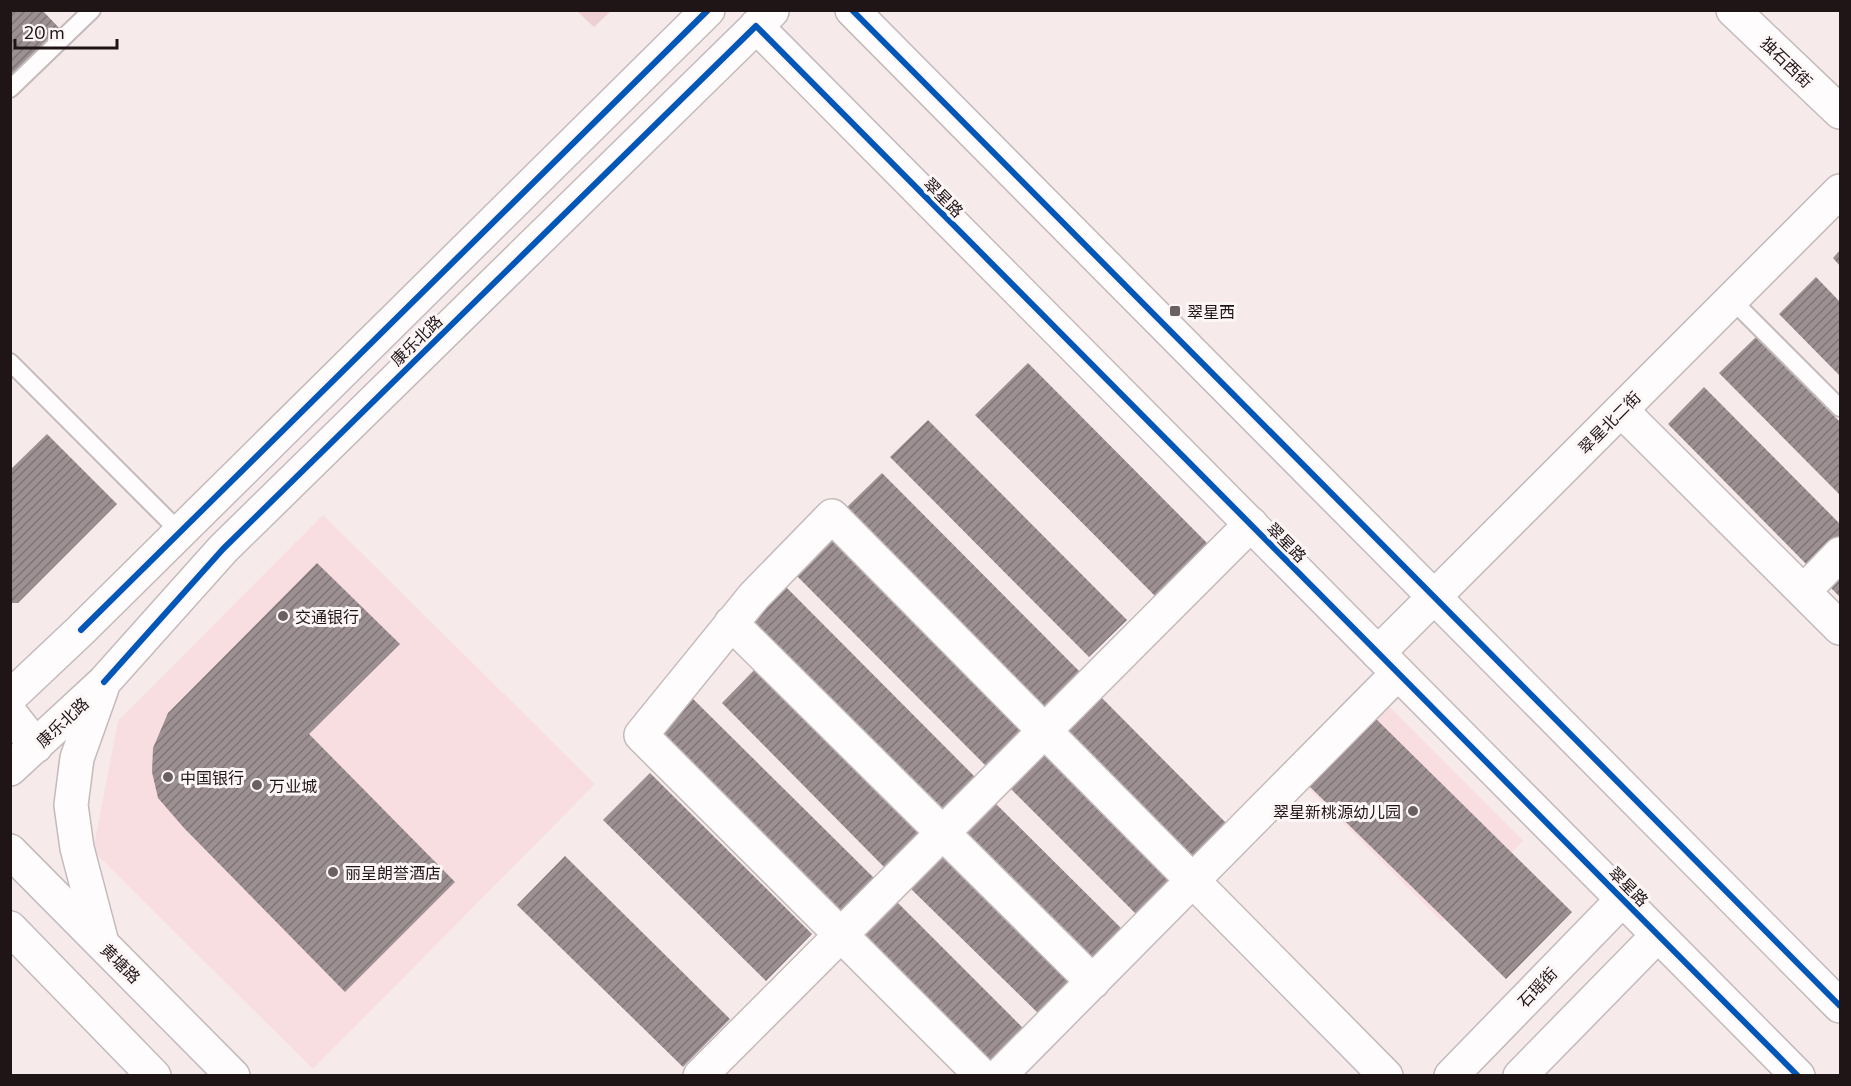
<svg xmlns="http://www.w3.org/2000/svg" width="1851" height="1086" viewBox="0 0 1851 1086" font-family="Commissioner,'Noto Sans SC',sans-serif">
	<style>
		.built { fill: #f8dee1 }
		.pitch { fill: #ecd0d4 }
		.building { fill: url(#building-hatch) }
		.lines { fill: none; stroke-linecap: round; stroke-linejoin: round }
		.lane-casing { stroke: #c4babb; stroke-width: 20 }
		.street-casing { stroke: #c4babb; stroke-width: 36 }
		.secondary-casing { stroke: #c4babb; stroke-width: 36 }
		.lane { stroke: #fefcfc; stroke-width: 16 }
		.street { stroke: #fefcfc; stroke-width: 33 }
		.secondary { stroke: #fefcfc; stroke-width: 33 }
		.cycleway-casing { stroke: #fdf6f7; stroke-width: 10 }
		.cycleway { stroke: #0057b8; stroke-width: 6 }
		.poi-dot { fill: #6a6061; stroke: #fdf6f7; stroke-width: 2 }
		.labels { text-anchor: middle; dominant-baseline: central; stroke-width: 6; stroke-linejoin: round; paint-order: stroke }
		.street-label { font-size: 16px; fill: #1f1517; stroke: #fdf6f7 }
		.poi-label { font-size: 16px; fill: #1f1517; stroke: #fdf6f7; text-anchor: start }
	</style>
	<defs>
		<pattern id="building-hatch" width="6" height="6" patternUnits="userSpaceOnUse" patternTransform="scale(1.5)"><rect width="6" height="6" fill="#9c9092"/><path d="M-1 1l2-2M0 6l6-6M5 7l2-2" fill="none" stroke="#7f7476"/></pattern>
	</defs>
	<rect width="100%" height="100%" fill="#f6eaeb"/>
	<path class="built" d="M323,515L595,784L313,1069L93,851L118,721Z
		M1384,701L1523,841L1442,922L1302,782Z"/>
	<path class="pitch" d="M577,11H611L594,27Z"/>
	<path class="building" d="M10,10H42L61,30L10,80Z
		M1840,250V266L1833,258Z
		M1816,277L1840,302V376L1779,314Z
		M1756,337L1840,422V495L1719,373Z
		M1028,363L1211,547L1158,599L975,415Z
		M1704,387L1840,524V543L1813,571L1668,424Z
		M928,420L1127,620L1089,657L890,457Z
		M47,434L117,504L18,603H10V470Z
		M882,473L1081,673L1044,711L844,510Z
		M826,531L1025,731L988,768L789,568Z
		M317,563L400,644L309,734L455,882L345,992L184,828L158,798L152,772L153,748L168,713Z
		M1840,570V597L1827,584Z
		M780,581L979,781L941,818L742,618Z
		M760,664L923,828L884,867L722,703Z
		M687,693L874,878L835,918L648,733Z
		M1099,695L1233,830L1196,867L1062,732Z
		M1371,714L1572,912L1506,979L1304,781Z
		M1046,746L1179,880L1141,919L1007,785Z
		M650,773L812,934L766,981L603,820Z
		M993,801L1126,933L1090,970L957,838Z
		M945,851L1079,983L1044,1019L909,887Z
		M565,856L730,1019L683,1067L517,905Z
		M893,898L1030,1035L991,1074L855,937Z"/>
	<g class="lines">
		<defs>
			<path id="lane" d="M10,89L92,10
				M1732,300L1840,408
				M10,362L180,532"/>
			<path id="street" d="M1733,10L1840,112
				M1621,410L1840,628
				M1804,591L1840,554
				M731,623L1093,982
				M1378,653L1840,191
				M700,1076L1251,524
				M982,1076L641,735L754,596L832,516L1386,1076
				M999,1076L1398,673"/>
			<path id="secondary" d="M852,10L1840,1006
				M756,26L1798,1076
				M102,688L77,758L71,805L77,848L102,943
				M10,697L81,630L708,10
				M10,713L36,746
				M10,769L104,682L223,549L772,11
				M10,851L233,1076
				M10,928L154,1076
				M1451,1076L1623,899
				M1520,1076L1658,935"/>
		</defs>
		<use href="#lane" class="lane-casing"/>
		<use href="#street" class="street-casing"/>
		<use href="#secondary" class="secondary-casing"/>
		<use href="#lane" class="lane"/>
		<use href="#street" class="street"/>
		<use href="#secondary" class="secondary"/>
		<defs>
			<path id="cycleway" d="M852,10L1840,1006
				M81,630L708,10
				M104,682L223,549L756,26L1798,1076"/>
		</defs>
		<use href="#cycleway" class="cycleway-casing"/>
		<use href="#cycleway" class="cycleway"/>
	</g>
	<g class="poi-dot">
		<rect x="1169" y="305" width="12" height="12" rx="3"/>
		<circle cx="283" cy="616" r="6"/>
		<circle cx="168" cy="777" r="6"/>
		<circle cx="257" cy="785" r="6"/>
		<circle cx="1413" cy="811" r="6"/>
		<circle cx="333" cy="872" r="6"/>
	</g>
	<g class="labels">
		<g class="street-label">
			<text transform="translate(1787 62) rotate(44)">独石西街</text>
			<text transform="translate(944 197) rotate(45)">翠星路</text>
			<text transform="translate(416 340) rotate(-44)">康乐北路</text>
			<text transform="translate(1609 422) rotate(-45)">翠星北二街</text>
			<text transform="translate(1287 542) rotate(45)">翠星路</text>
			<text transform="translate(62 722) rotate(-43)">康乐北路</text>
			<text transform="translate(1629 886) rotate(45)">翠星路</text>
			<text transform="translate(121 963) rotate(45)">黄塘路</text>
			<text transform="translate(1537 987) rotate(-46)">石瑶街</text>
		</g>
		<g class="poi-label">
			<text x="1187" y="311">翠星西</text>
			<text x="295" y="616">交通银行</text>
			<text x="180" y="777">中国银行</text>
			<text x="269" y="785">万业城</text>
			<text x="1401" y="811" text-anchor="end">翠星新桃源幼儿园</text>
			<text x="345" y="872">丽呈朗誉酒店</text>
		</g>
	</g>
	<rect width="1851" height="1086" fill="none" stroke="#1f1517" stroke-width="24"/>
	<path d="M15 39v9h102v-9" fill="none" stroke="#1f1517" stroke-width="3"/>
	<text x="24" y="39" font-size="18" fill="#1f1517" stroke="#fdf6f7" stroke-width="4.5" paint-order="stroke">20 m</text>
</svg>
